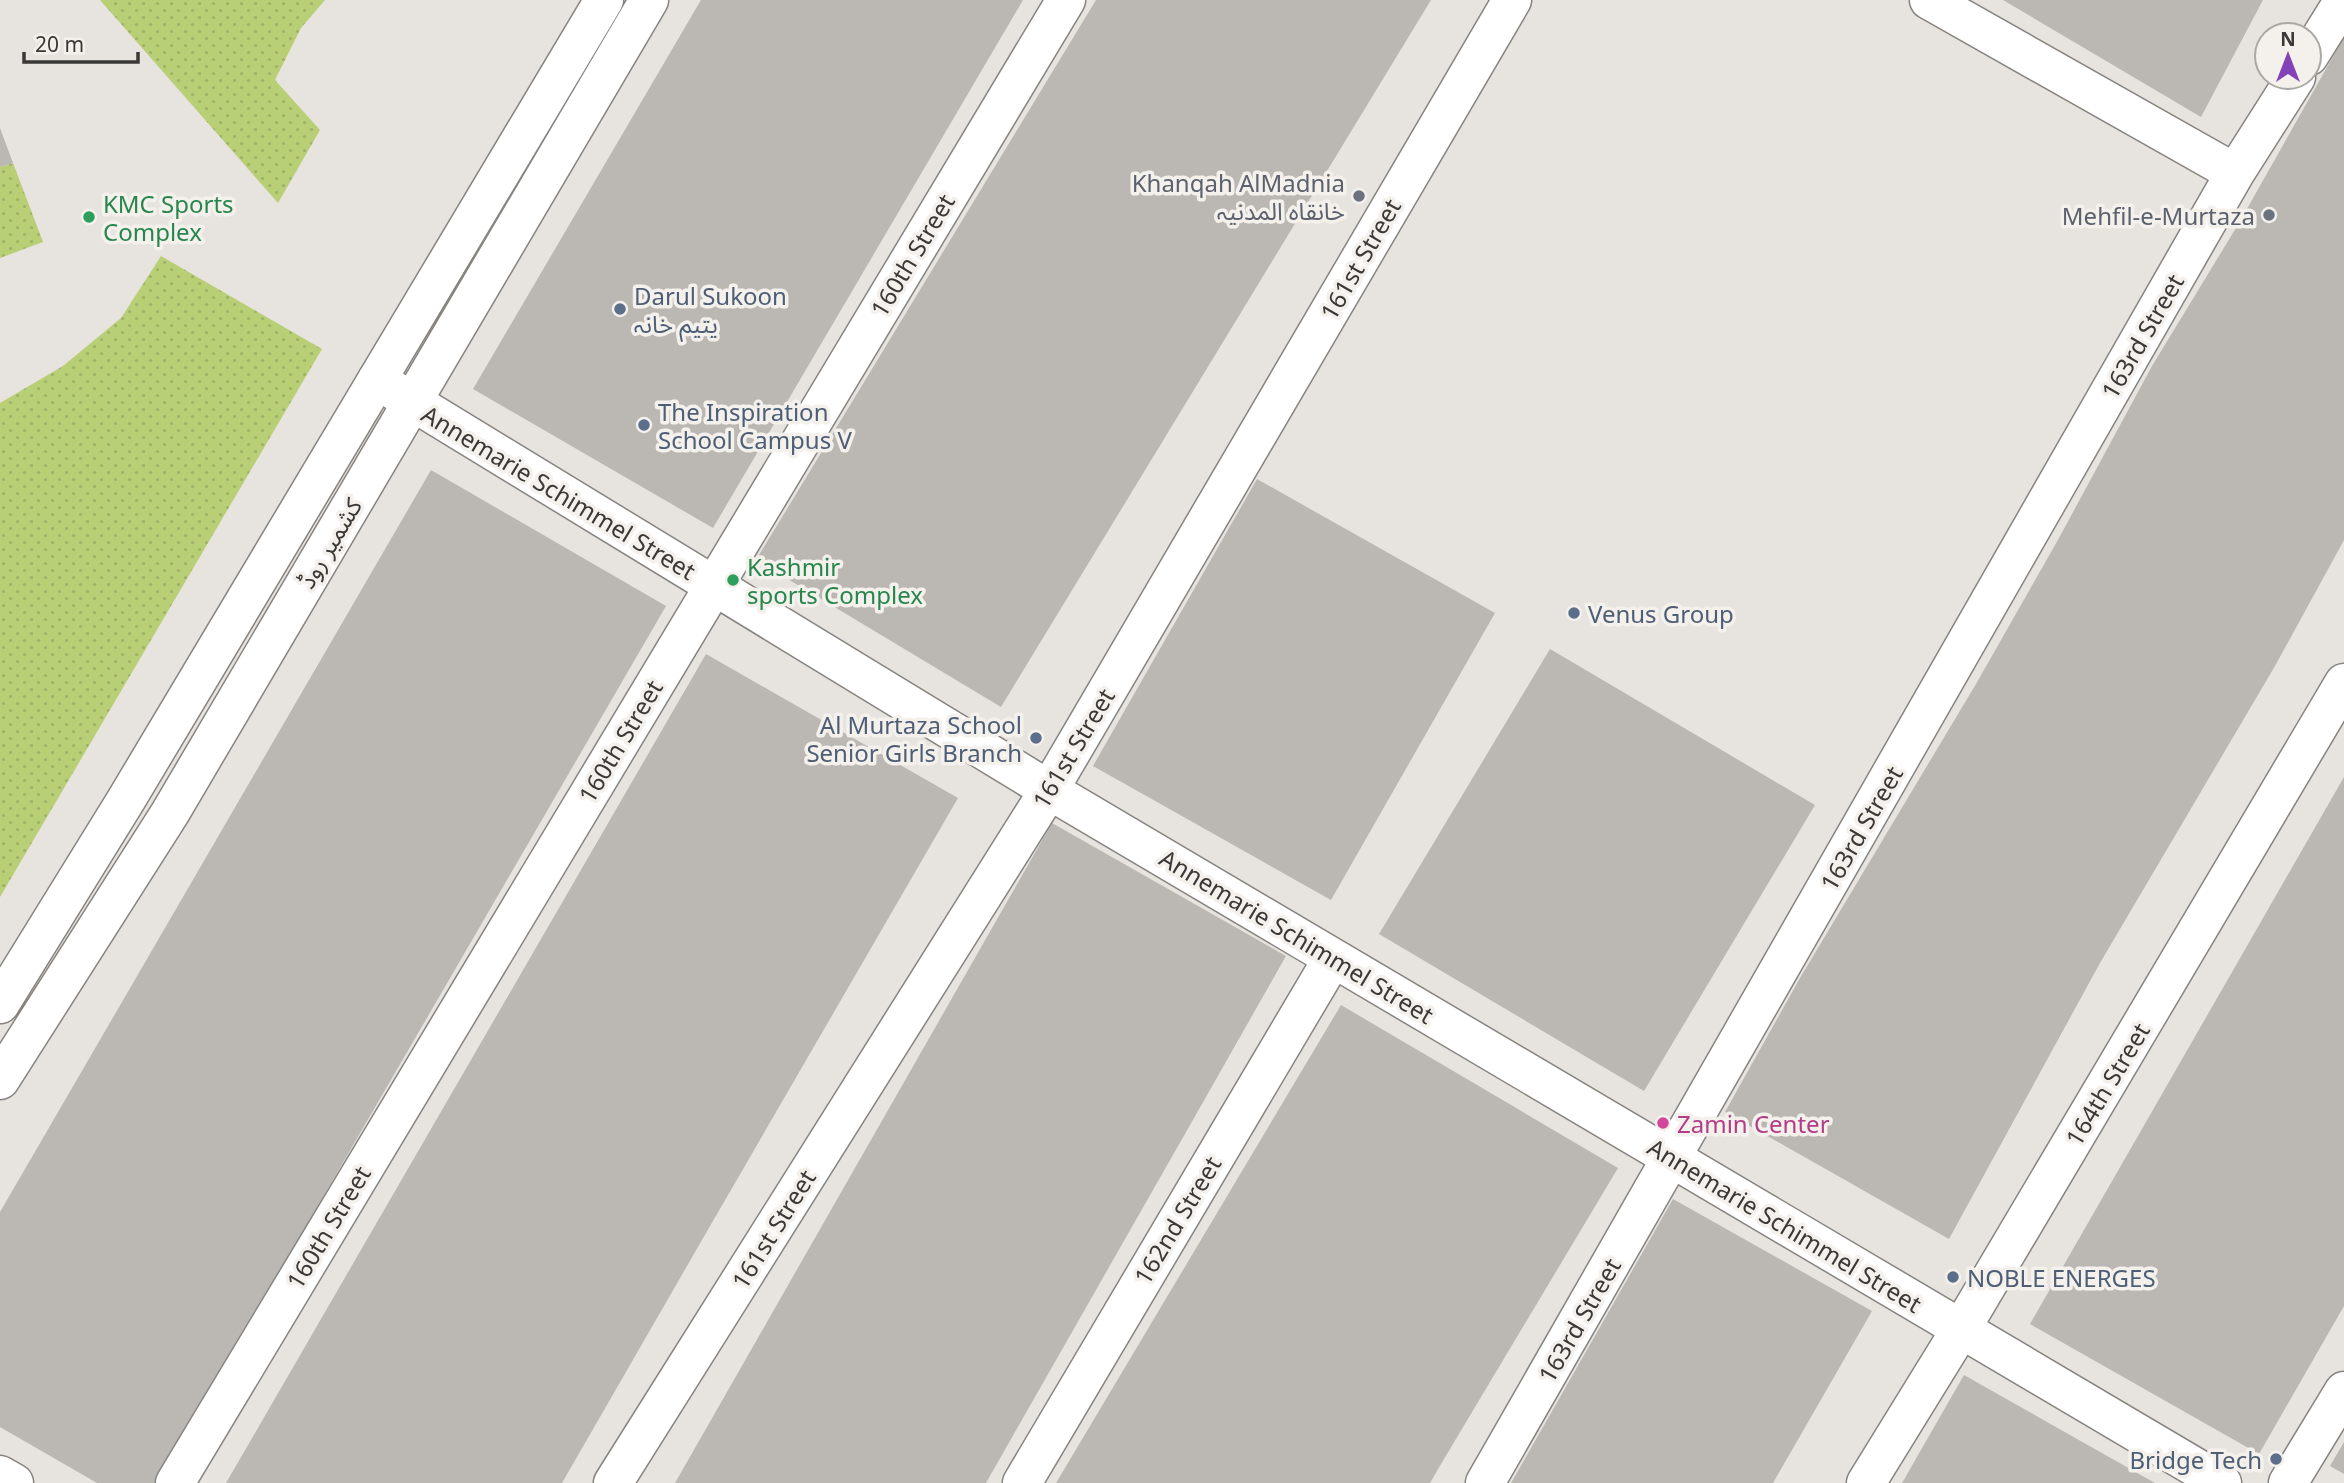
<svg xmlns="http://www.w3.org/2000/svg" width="2344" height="1483" viewBox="0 0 2344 1483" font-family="'Noto Sans','Noto Sans Arabic',sans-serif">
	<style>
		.grass { fill: url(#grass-dots) }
		.building { fill: #bbb8b4 }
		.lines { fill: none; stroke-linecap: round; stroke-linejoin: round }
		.minor-casing { stroke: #878480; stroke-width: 41 }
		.major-casing { stroke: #878480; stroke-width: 41 }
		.minor { stroke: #fff; stroke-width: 38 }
		.major { stroke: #fff; stroke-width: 38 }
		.worship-dot { fill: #6b7280; stroke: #f4f0ec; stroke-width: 2.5 }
		.leisure-dot { fill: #2e9e5b; stroke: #f4f0ec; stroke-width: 2.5 }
		.service-dot { fill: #5c6f8a; stroke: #f4f0ec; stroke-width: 2.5 }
		.hotel-dot { fill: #d1479c; stroke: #f4f0ec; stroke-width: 2.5 }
		.labels { text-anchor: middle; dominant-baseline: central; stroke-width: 7; stroke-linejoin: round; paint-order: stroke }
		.worship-label { font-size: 24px; fill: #5b616d; stroke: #f4f0ec; text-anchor: end }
		.leisure-label { font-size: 24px; fill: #27864d; stroke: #f4f0ec; text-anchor: start }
		.street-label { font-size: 24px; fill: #3a3937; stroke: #f4f0ec }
		.service-label { font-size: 24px; fill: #4e5e75; stroke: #f4f0ec; text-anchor: start }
		.hotel-label { font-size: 24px; fill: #b23c85; stroke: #f4f0ec; text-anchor: start }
	</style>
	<defs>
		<pattern id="grass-dots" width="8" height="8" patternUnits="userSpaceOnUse" patternTransform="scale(1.75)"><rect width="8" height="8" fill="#b8cf76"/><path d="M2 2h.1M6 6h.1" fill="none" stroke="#9fb267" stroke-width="1.8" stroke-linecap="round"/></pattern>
	</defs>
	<rect width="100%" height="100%" fill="#e7e3df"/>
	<path class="grass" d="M100,0H325L301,28L275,80L320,130L278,203Z
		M13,163L43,242L0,258V167Z
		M161,256L322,349L0,897V403L63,366L121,318Z"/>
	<path class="building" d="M701,0H1023L713,528L473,389Z
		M1096,0H1431L1001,707L756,560Z
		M2003,0H2263L2201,117Z
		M2344,37V540L2275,666L2100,963L1949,1239L1725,1112L1800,978L1976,684L2059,538L2152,366L2239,223Z
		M0,128L13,163L0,167Z
		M431,470L666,606L157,1483H97L0,1427V1212Z
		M1257,479L1495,613L1331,900L1093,766Z
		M1550,649L1815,805L1644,1091L1379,934Z
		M706,654L958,798L706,1233L562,1483H226Z
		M2344,777V1306L2259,1454L2030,1324Z
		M1052,823L1286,956L1202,1104L986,1483H675Z
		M1341,1005L1618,1168L1441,1464L1430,1483H1056Z
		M1673,1199L1872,1311L1773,1483H1511Z
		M1964,1375L2155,1483H1902Z
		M2344,1442V1474L2330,1466Z"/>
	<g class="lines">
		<defs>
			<path id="minor" d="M1929,0L2235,173
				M2309,56L2344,0
				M377,380L1049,790L2222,1483
				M175,1483L1066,0
				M613,1483L1049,790L1512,0
				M1022,1483L1333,958
				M1485,1483L2235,173L2296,77
				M1866,1483L1961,1329L2344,683
				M2288,1483L2344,1391"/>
			<path id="major" d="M0,1004L126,800L604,0
				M0,1080L170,813L649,0
				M0,1475L14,1483"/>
		</defs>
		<use href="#minor" class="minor-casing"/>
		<use href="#major" class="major-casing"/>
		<use href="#minor" class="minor"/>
		<use href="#major" class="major"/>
	</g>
	<g class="worship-dot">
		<circle cx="1359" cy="196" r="7"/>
		<circle cx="2269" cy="215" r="7"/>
	</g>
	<g class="leisure-dot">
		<circle cx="89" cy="217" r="7"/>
		<circle cx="733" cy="580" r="7"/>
	</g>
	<g class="service-dot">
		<circle cx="620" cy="309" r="7"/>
		<circle cx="644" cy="425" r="7"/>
		<circle cx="1574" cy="613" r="7"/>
		<circle cx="1036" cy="738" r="7"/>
		<circle cx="1953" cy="1277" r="7"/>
		<circle cx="2276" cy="1459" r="7"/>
	</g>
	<circle class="hotel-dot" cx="1663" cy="1123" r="7"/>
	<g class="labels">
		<g class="worship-label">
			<text x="1345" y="182">Khanqah AlMadnia<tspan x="1345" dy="28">خانقاہ المدنیہ</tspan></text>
			<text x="2255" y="215">Mehfil-e-Murtaza</text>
		</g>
		<g class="leisure-label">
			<text x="103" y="203">KMC Sports<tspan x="103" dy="28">Complex</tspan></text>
			<text x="747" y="566">Kashmir<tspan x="747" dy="28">sports Complex</tspan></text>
		</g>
		<g class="street-label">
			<text transform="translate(912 255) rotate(-59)">160th Street</text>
			<text transform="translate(1360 259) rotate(-60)">161st Street</text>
			<text transform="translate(2142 336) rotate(-60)">163rd Street</text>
			<text transform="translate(559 492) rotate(31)">Annemarie Schimmel Street</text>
			<text transform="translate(329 543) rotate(-59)">کشمیر روڈ</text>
			<text transform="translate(620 741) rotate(-59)">160th Street</text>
			<text transform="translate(1073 748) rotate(-59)">161st Street</text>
			<text transform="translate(1861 828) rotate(-60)">163rd Street</text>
			<text transform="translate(1297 936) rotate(31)">Annemarie Schimmel Street</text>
			<text transform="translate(2107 1084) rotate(-59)">164th Street</text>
			<text transform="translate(1177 1220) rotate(-59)">162nd Street</text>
			<text transform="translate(1785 1225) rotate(31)">Annemarie Schimmel Street</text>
			<text transform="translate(328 1227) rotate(-59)">160th Street</text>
			<text transform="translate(773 1229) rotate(-58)">161st Street</text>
			<text transform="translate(1579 1320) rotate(-60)">163rd Street</text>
		</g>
		<g class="service-label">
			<text x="634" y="295">Darul Sukoon<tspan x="634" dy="28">یتیم خانہ</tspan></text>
			<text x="658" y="411">The Inspiration<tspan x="658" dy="28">School Campus V</tspan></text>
			<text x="1588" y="613">Venus Group</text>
			<text x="1022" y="724" text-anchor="end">Al Murtaza School<tspan x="1022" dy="28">Senior Girls Branch</tspan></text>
			<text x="1967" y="1277">NOBLE ENERGES</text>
			<text x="2262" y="1459" text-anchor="end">Bridge Tech</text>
		</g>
		<g class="hotel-label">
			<text x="1677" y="1123">Zamin Center</text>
		</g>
	</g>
	<g transform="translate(2288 56)"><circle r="33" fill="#f4f0ec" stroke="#aaa7a4" stroke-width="2"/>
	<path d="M0-5L12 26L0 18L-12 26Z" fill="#8342b7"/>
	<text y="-10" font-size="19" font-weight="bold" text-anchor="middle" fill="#3a3937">N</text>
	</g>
	<path d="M24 52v10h114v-10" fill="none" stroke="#3a3937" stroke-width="3.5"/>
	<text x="35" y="52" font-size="21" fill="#3a3937" stroke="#f4f0ec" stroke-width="5" paint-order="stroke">20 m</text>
</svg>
